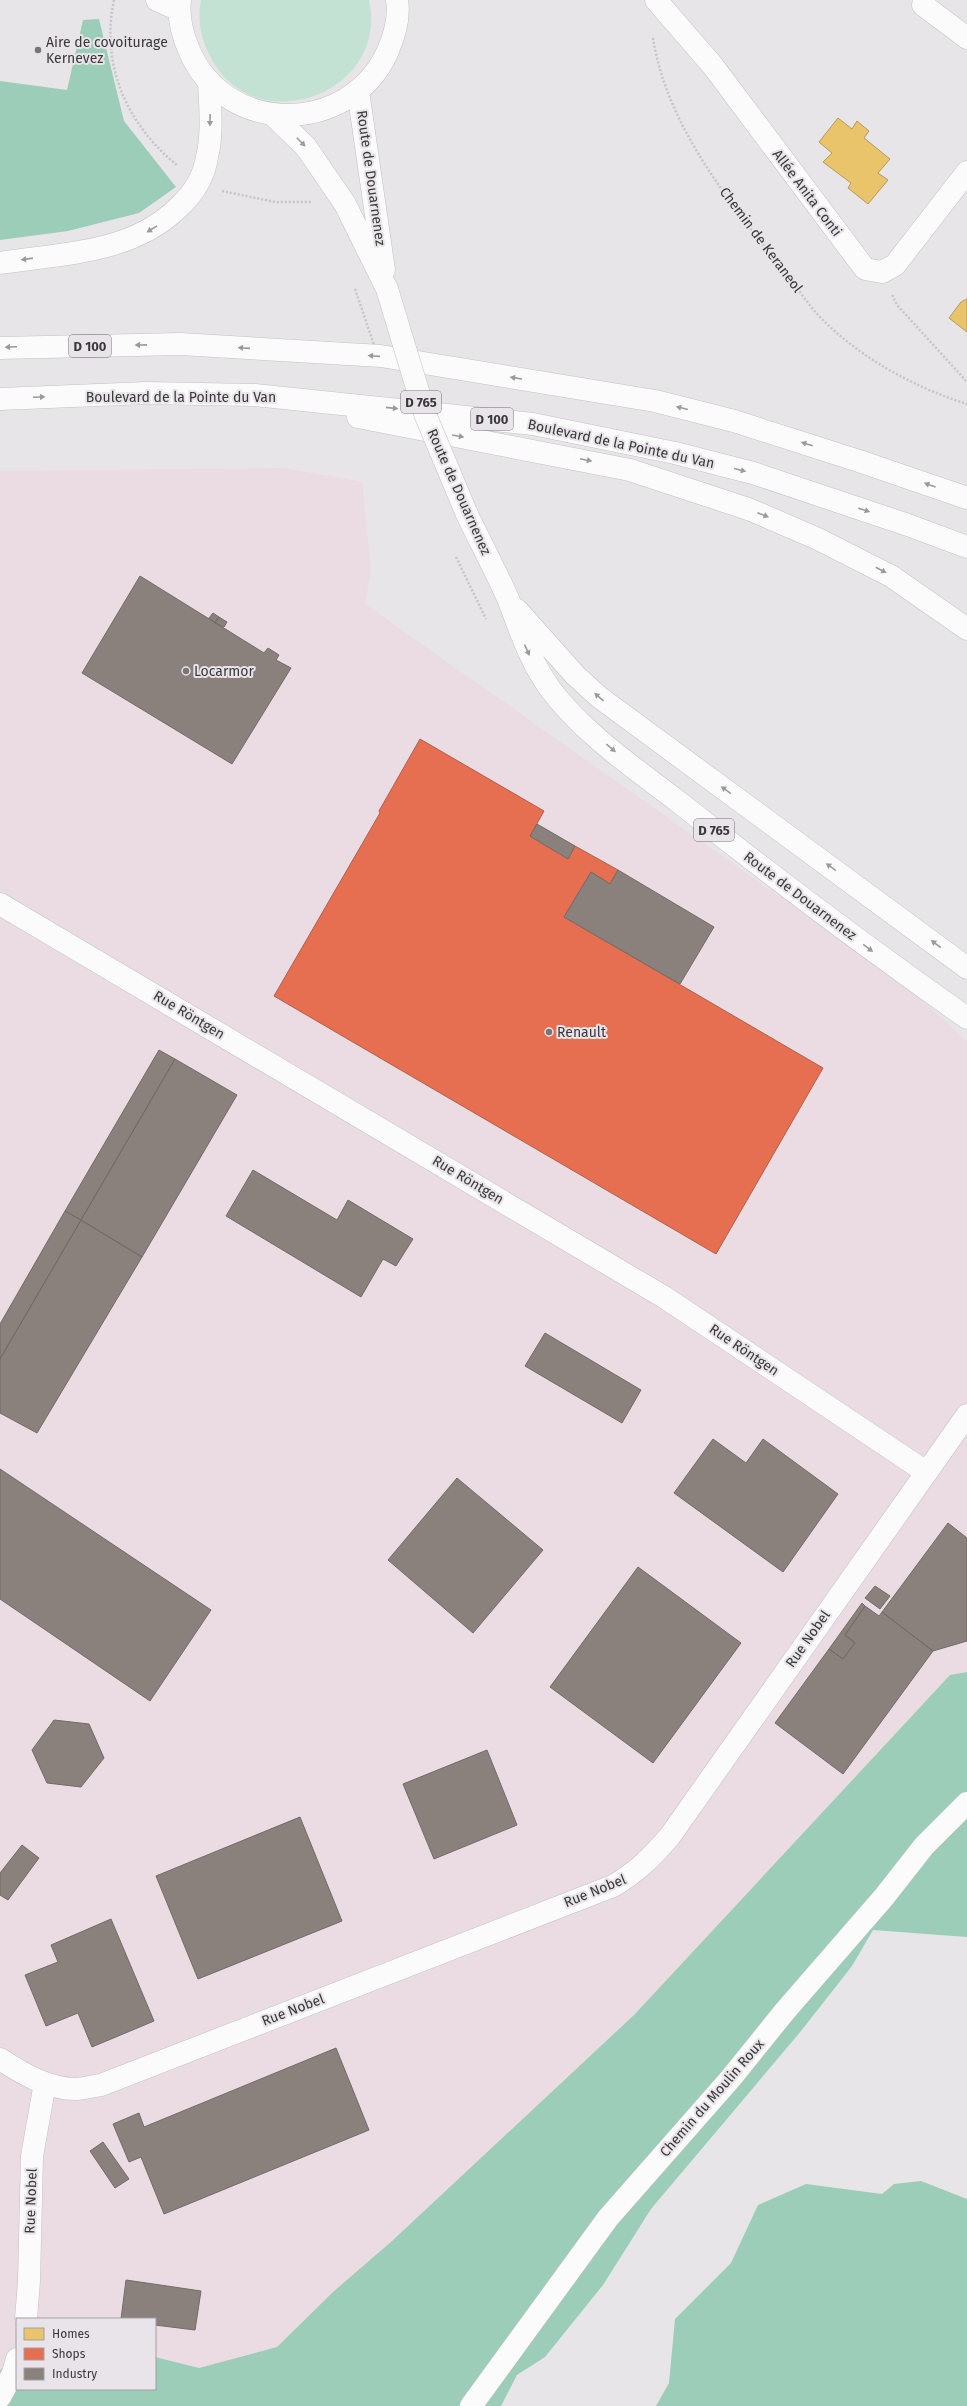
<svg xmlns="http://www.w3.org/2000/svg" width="967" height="2406" viewBox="0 0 967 2406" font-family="'Fira Sans',sans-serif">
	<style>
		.industrial { fill: #eadce2 }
		.green { fill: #c4e2d4 }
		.forest { fill: #9bcdb8 }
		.homes { fill: #e9c46a; stroke: #b49a5c }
		.shops { fill: #e76f51; stroke: #b35e4a }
		.industry { fill: #8a817c; stroke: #726b68 }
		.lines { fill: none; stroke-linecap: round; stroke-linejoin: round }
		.minor-casing { stroke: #c3c1c3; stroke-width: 23 }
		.major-casing { stroke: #c3c1c3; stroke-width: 23 }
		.highway-casing { stroke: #c3c1c3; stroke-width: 23 }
		.path { stroke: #c6c5c6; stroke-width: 2.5; stroke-dasharray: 2 2; stroke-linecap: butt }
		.minor { stroke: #fbfbfc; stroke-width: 22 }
		.major { stroke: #fbfbfc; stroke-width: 22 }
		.highway { stroke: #fbfbfc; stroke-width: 22 }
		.major-bridge-casing { stroke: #c3c1c3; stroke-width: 23; stroke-linecap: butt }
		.path-bridge { stroke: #c6c5c6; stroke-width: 2.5; stroke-dasharray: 2 2; stroke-linecap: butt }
		.major-bridge { stroke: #fbfbfc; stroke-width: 22 }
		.oneway { fill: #9a9a9b }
		.poi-dot { fill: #777577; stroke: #e8e4e9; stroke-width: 1.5 }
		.labels { text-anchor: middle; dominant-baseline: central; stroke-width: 4; stroke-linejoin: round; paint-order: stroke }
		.shield { fill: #e8e4e9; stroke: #6e6c6e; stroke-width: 1 }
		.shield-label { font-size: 13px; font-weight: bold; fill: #3a383a }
		.poi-label { font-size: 14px; fill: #3a383a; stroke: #e8e4e9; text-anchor: start }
		.street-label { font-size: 14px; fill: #3a383a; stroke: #e8e4e9 }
	</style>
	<rect width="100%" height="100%" fill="#e7e5e8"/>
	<path class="industrial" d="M284,468L362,482L371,570L365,604L908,987L967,1041V1672L950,1675L634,2015L392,2241L333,2292L277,2347L199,2368L155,2357V2319H17V2360L0,2370V471Z"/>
	<path class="green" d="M201,0H369C390,95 253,143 210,56C201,39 197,19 201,0Z"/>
	<path class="forest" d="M99,19L124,121L176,187L139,213L68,231L0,240V81L67,90L83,20Z
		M967,1672V1937L873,1930L852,1966L801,2031L651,2209L603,2285L545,2357L517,2375L501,2406H0V2370L17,2360V2389H155V2357L199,2368L277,2347L333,2292L392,2241L634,2015L950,1675Z
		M921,2181L967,2199V2406H656L669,2383L675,2319L731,2263L758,2205L806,2184L882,2194L894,2184Z"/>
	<path class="homes" d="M838,118L852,129L857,121L869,131L864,138L890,159L878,173L888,180L868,204L848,188L851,183L823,162L832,153L819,142Z
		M967,299V332L949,318L961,302Z"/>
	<path class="shops" d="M420,739L544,811L530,836L568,859L575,846L618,870L610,884L591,872L564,917L823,1068L716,1254L274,996L380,813L379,811Z"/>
	<path class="industry" d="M140,576L264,653L268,648L279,655L276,660L291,668L232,764L82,673Z
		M213,613L219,617L215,623L209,618Z
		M219,617L227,622L224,627L215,623Z
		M537,824L575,846L568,859L530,836Z
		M618,870L714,927L680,984L564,917L591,872L610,884Z
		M159,1050L175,1059L81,1220L65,1211Z
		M175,1059L237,1095L142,1257L81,1220Z
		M253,1170L337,1220L348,1200L413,1239L396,1266L383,1259L361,1297L226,1216Z
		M65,1211L81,1220L0,1359V1324Z
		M81,1220L142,1257L37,1433L0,1413V1359Z
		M545,1333L641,1390L622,1423L525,1366Z
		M713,1439L746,1463L763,1439L838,1494L783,1572L674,1493Z
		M0,1469L211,1610L150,1701L0,1599Z
		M457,1478L543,1550L473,1633L388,1560Z
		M948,1523L967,1538V1641L933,1651L882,1612Z
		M638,1567L741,1643L653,1763L550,1687Z
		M875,1586L890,1596L880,1609L865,1598Z
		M862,1603L865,1606L845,1635L855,1643L843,1659L829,1649Z
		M865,1606L879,1616L882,1612L933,1651L843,1774L775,1723L829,1649L843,1659L855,1643L845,1635Z
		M54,1720L89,1724L104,1758L81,1787L47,1783L32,1750Z
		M487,1750L517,1825L434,1859L403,1784Z
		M300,1817L342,1921L198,1979L156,1876Z
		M22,1845L39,1858L8,1900L0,1895V1873Z
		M111,1919L154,2021L92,2047L78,2013L46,2026L25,1975L58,1962L51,1945Z
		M336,2048L369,2130L164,2214L141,2157L129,2162L113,2124L139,2113L144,2127Z
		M103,2142L129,2179L115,2188L90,2151Z
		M126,2280L201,2291L195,2330L155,2325V2319H121Z"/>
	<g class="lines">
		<defs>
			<path id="minor" d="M656,0L713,66L865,269L882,272L895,265L967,172
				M923,5L967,38
				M0,904L664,1297L926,1472
				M0,2059C23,2074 48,2089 76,2089C84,2089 93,2086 101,2085L613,1886C637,1872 652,1857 670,1836L967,1415
				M26,2319L29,2281L32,2156L45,2083
				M0,2397L13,2373L17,2359
				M471,2406L608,2218L731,2078L785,2011L884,1897L924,1846L967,1803"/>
			<path id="major" d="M157,0L179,10
				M180,0C178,17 182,34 189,50C225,136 348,136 387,53C394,37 400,17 397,0
				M358,91L384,270
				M273,115L306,147L345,204L387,289
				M466,512C480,542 496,571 509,601C521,633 531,663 551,690C585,735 636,769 680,803C774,878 869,949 967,1018
				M517,610L575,675L599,697L967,968"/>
			<path id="highway" d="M0,263C64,253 131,254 179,207C193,194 204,177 207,157C213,133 210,106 209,81
				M0,348L180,344L381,356L655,401L734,421L862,462L967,498
				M0,399L146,393L255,395L533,424L675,453L753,473L908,525L967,547
				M358,417L630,470L751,510L818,539L891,576L967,629"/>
		</defs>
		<use href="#minor" class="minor-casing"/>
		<use href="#major" class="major-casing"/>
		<use href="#highway" class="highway-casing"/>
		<path class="path" d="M114,0C100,65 127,125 178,166
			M653,38C666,123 727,199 779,265C794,282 806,303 822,319C860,358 916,388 967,404
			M222,191L275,202H312
			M892,295L897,305L967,382
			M456,557L486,619"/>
		<use href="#minor" class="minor"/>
		<use href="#major" class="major"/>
		<use href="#highway" class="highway"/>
		<defs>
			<path id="major-bridge" d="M387,289L425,414L466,512"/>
		</defs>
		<use href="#major-bridge" class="major-bridge-casing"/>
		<path class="path-bridge" d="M355,289L374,345"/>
		<use href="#major-bridge" class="major-bridge"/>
	</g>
	<defs><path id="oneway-solid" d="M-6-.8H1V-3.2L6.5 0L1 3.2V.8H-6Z"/></defs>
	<g class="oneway">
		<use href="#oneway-solid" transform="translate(210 120) rotate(91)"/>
		<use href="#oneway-solid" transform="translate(301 142) rotate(45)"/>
		<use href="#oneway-solid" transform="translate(152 229) rotate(148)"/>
		<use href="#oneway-solid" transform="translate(27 259) rotate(172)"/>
		<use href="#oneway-solid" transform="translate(141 345) rotate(179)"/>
		<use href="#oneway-solid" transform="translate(11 347) rotate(178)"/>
		<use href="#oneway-solid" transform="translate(244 348) rotate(-176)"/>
		<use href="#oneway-solid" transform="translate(374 356) rotate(-176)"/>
		<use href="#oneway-solid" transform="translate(516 378) rotate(-171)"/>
		<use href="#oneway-solid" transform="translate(39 397) rotate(-2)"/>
		<use href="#oneway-solid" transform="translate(392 408) rotate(6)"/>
		<use href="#oneway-solid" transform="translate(682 408) rotate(-166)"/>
		<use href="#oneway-solid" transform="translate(458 436) rotate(10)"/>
		<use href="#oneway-solid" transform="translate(807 444) rotate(-162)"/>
		<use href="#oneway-solid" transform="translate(586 460) rotate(12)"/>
		<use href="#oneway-solid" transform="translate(740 470) rotate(14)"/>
		<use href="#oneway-solid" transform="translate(930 485) rotate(-160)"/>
		<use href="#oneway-solid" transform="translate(864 510) rotate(18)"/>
		<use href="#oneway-solid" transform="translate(763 515) rotate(21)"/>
		<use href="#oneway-solid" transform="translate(881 570) rotate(28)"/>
		<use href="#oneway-solid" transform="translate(527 650) rotate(66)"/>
		<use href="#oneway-solid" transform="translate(599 697) rotate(-139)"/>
		<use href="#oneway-solid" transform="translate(611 748) rotate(40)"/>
		<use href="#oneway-solid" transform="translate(726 790) rotate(-144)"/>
		<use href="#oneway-solid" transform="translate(831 867) rotate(-144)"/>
		<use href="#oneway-solid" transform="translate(936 944) rotate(-143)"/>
		<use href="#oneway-solid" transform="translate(868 948) rotate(37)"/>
	</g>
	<g class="poi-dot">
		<circle cx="38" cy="50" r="4"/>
		<circle cx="186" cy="671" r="4"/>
		<circle cx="549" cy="1032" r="4"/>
	</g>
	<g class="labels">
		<g class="shield">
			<rect x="69" y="335" width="42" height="22" rx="3"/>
			<rect x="401" y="391" width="40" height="22" rx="3"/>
			<rect x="471" y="408" width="42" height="22" rx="3"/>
			<rect x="694" y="819" width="40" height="22" rx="3"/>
		</g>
		<g class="shield-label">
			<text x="90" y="346">D 100</text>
			<text x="421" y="402">D 765</text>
			<text x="492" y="419">D 100</text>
			<text x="714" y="830">D 765</text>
		</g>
		<g class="poi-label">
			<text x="46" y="42">Aire de covoiturage<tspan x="46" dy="16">Kernevez</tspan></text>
			<text x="194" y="671">Locarmor</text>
			<text x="557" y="1032">Renault</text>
		</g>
		<g class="street-label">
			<text transform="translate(371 178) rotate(82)">Route de Douarnenez</text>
			<text transform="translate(807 193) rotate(53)">Allée Anita Conti</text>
			<text transform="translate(761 240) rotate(53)">Chemin de Keraneol</text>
			<text x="181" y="397">Boulevard de la Pointe du Van</text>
			<text transform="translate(621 444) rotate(12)">Boulevard de la Pointe du Van</text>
			<text transform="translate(459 492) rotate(66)">Route de Douarnenez</text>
			<text transform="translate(800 896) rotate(37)">Route de Douarnenez</text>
			<text transform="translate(189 1015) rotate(31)">Rue Röntgen</text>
			<text transform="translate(468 1180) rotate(31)">Rue Röntgen</text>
			<text transform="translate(744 1350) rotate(34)">Rue Röntgen</text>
			<text transform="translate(808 1639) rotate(-55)">Rue Nobel</text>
			<text transform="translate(595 1891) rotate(-22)">Rue Nobel</text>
			<text transform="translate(293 2010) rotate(-21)">Rue Nobel</text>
			<text transform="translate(712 2098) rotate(-49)">Chemin du Moulin Roux</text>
			<text transform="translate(31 2201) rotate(-88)">Rue Nobel</text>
		</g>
	</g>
	<rect x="16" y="2318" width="140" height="72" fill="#e8e4e9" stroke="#a29fa3"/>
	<rect x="24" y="2328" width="20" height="12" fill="#e9c46a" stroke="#a29fa3"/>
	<text x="52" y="2338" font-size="12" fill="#3a383a">Homes</text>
	<rect x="24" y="2348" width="20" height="12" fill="#e76f51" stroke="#a29fa3"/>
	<text x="52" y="2358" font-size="12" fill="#3a383a">Shops</text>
	<rect x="24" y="2368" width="20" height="12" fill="#8a817c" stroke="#a29fa3"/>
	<text x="52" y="2378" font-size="12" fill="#3a383a">Industry</text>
</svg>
